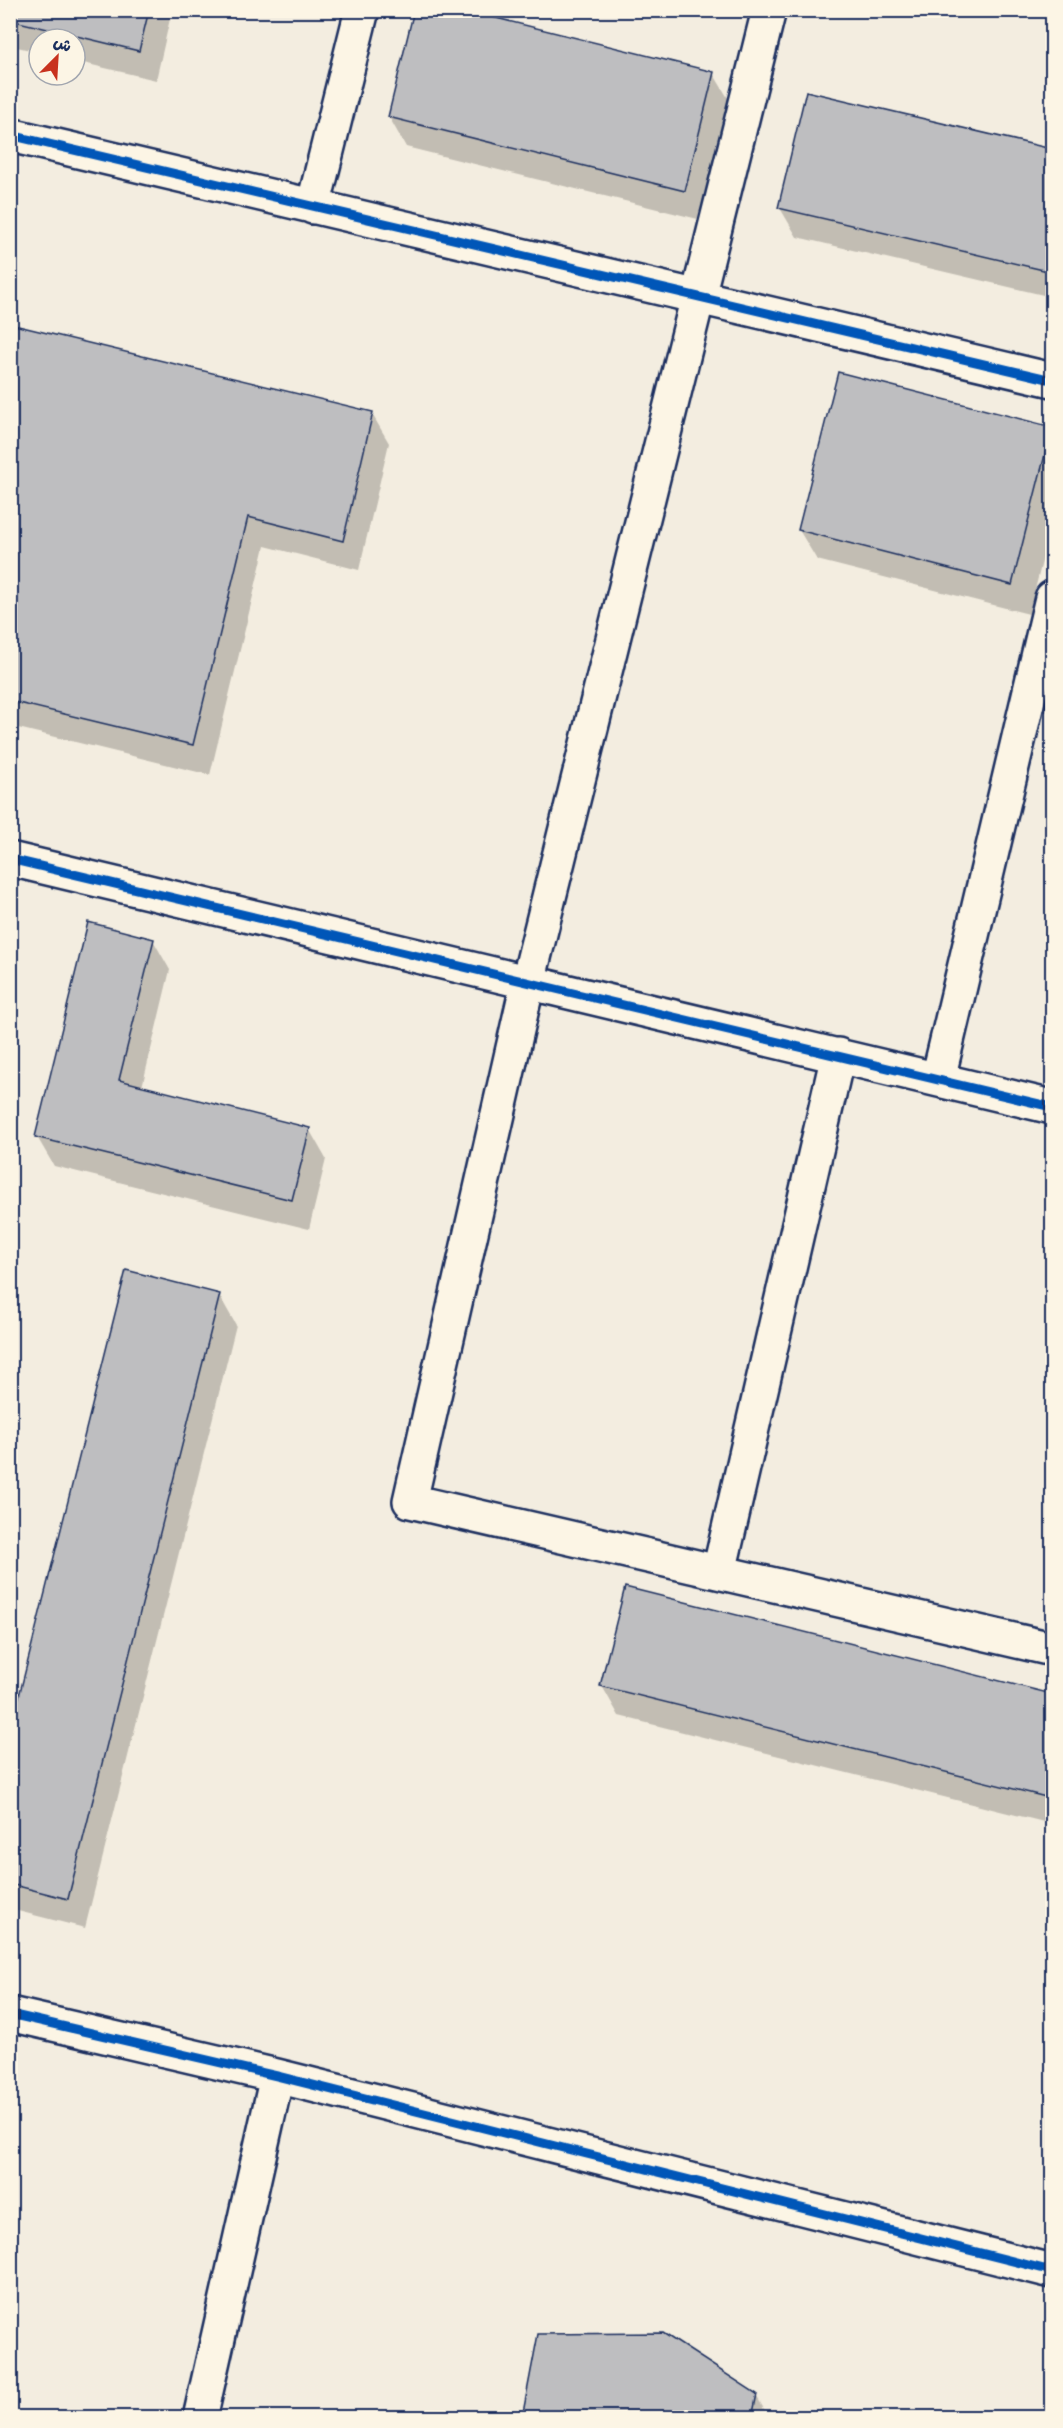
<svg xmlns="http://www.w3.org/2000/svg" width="1063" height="2428" viewBox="0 0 1063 2428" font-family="Sriracha,'Playpen Sans Arabic',sans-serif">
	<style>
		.shadow { fill: #0003 }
		.building { fill: #bebec0; stroke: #1b2f5e; stroke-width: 1.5 }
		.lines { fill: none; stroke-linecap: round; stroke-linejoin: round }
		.minor-casing { stroke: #1b2f5e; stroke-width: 38 }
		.minor { stroke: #fcf5e5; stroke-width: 33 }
		.cycleway-casing { stroke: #fcf5e5; stroke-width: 13 }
		.cycleway { stroke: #0057b8; stroke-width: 9 }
	</style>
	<rect width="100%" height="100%" fill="#f3ede0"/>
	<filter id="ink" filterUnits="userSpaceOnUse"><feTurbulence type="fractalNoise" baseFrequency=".0167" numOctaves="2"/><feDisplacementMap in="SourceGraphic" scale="12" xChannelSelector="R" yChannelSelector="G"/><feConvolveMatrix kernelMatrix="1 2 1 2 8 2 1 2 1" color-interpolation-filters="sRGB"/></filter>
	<g filter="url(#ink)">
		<path class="shadow" d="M10,10H172L156,80L75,61V39H39V52L17,47L10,36Z
			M713,73L731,103L702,220L406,147L389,117Z
			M807,93L1052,150V297L797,237L780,208Z
			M10,326L372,414L389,443L359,570L265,546L210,775L10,726Z
			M1051,429L1052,521L1029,614L817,560L799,530Z
			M153,940L170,970L142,1087L309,1129L326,1159L309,1229L54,1166L37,1137Z
			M219,1295L236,1325L85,1928L10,1909V1738Z
			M626,1589L1052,1696V1824L619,1716L602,1686Z
			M756,2395L769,2418H523Z"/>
		<path class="building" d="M10,10H149L139,51L10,20Z
			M414,10H464L714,72L685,191L388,117Z
			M806,91L1052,149V272L778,208Z
			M10,324L373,412L343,541L248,517L193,745L10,701Z
			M838,372L1052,427L1012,585L798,530Z
			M88,922L154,939L119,1080L310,1128L292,1200L35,1137Z
			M126,1270L220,1294L68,1899L10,1884V1732Z
			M625,1587L1052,1694V1787L1050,1798L600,1686Z
			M663,2333L757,2394L752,2418H522L538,2334Z"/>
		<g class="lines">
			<defs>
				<path id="minor" d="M769,10L528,982L410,1501L1052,1649
					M10,135L1052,380
					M313,207L362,10
					M10,859L1052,1107
					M938,1079L1052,598
					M719,1572L838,1055
					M10,2014L277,2076L1052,2271
					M200,2418L277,2076"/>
			</defs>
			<use href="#minor" class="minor-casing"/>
			<use href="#minor" class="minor"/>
			<defs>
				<path id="cycleway" d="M10,135L1052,380
					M10,859L1052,1107
					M10,2014L277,2076L1052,2271"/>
			</defs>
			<use href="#cycleway" class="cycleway-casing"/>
			<use href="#cycleway" class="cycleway"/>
		</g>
	</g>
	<rect width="1063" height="2428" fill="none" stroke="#fcf5e5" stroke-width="36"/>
	<rect x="18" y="18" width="1027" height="2392" fill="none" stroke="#1b2f5e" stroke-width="2" filter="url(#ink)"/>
	<g transform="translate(57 57) rotate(24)"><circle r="28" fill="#fcf5e5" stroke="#a2a6af" stroke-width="1.5"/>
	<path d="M0-4.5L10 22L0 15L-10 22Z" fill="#c8321e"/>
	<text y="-9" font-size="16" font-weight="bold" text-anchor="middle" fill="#1b2f5e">ش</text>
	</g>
</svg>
